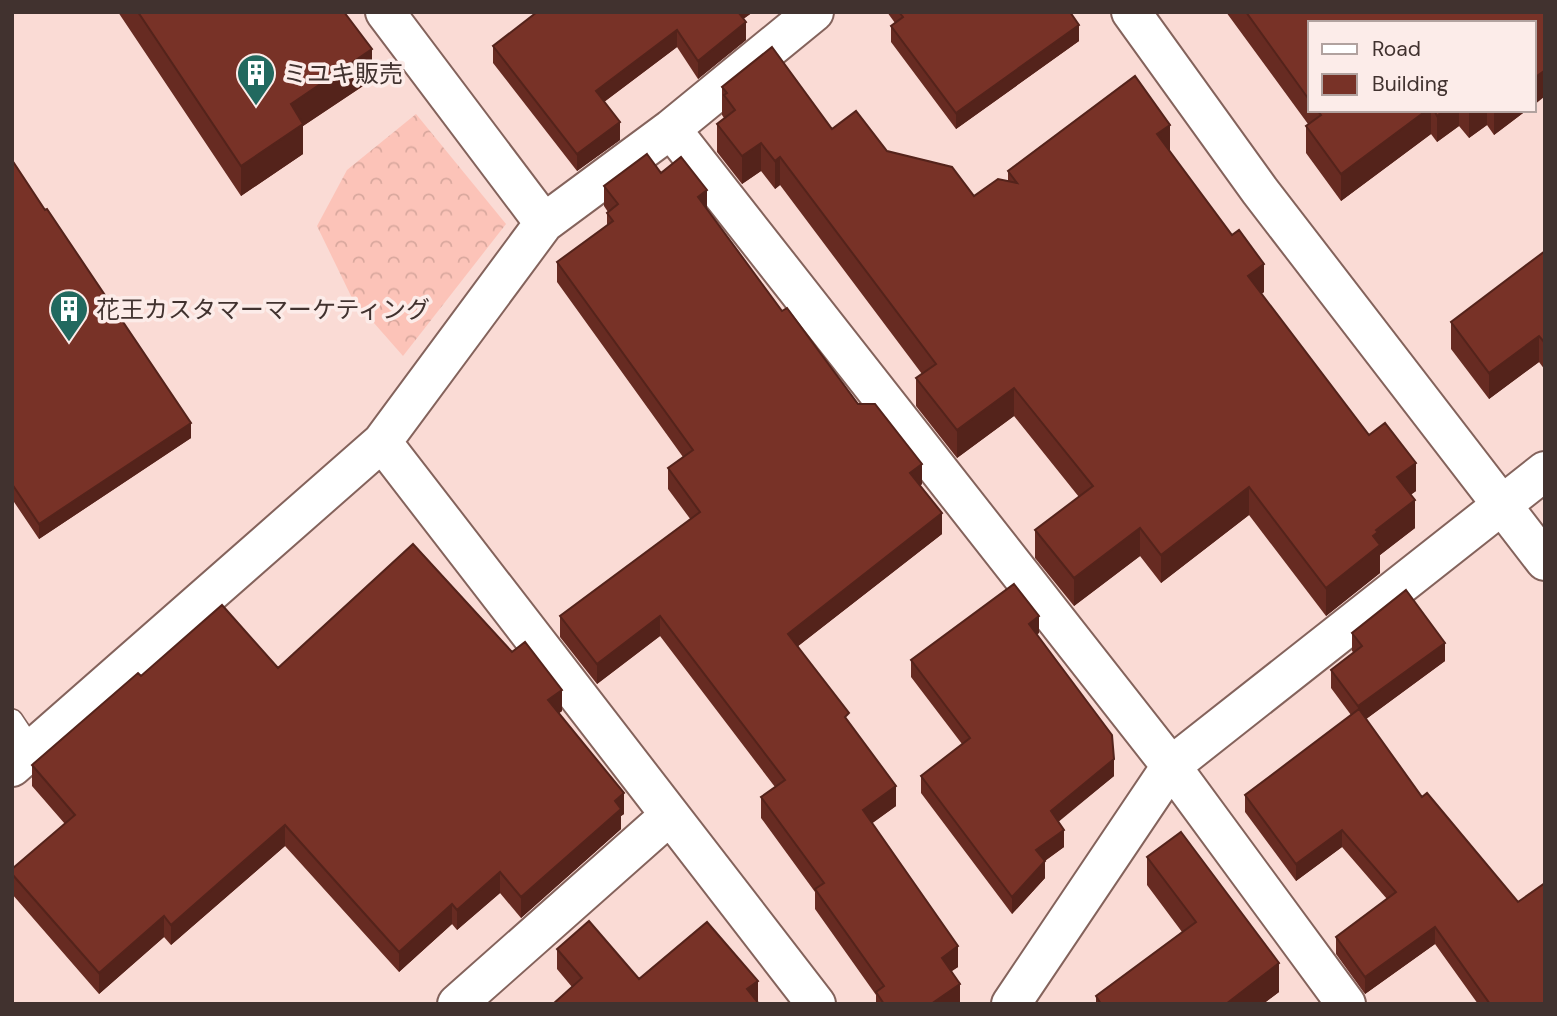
<svg xmlns="http://www.w3.org/2000/svg" width="1557" height="1016" viewBox="0 0 1557 1016" font-family="'DM Sans','Noto Sans JP',sans-serif">
	<style>
		.forest { fill: url(#forest-crowns) }
		.lines { fill: none; stroke-linecap: round; stroke-linejoin: round }
		.service-casing { stroke: #84635c; stroke-width: 24 }
		.minor-casing { stroke: #84635c; stroke-width: 42 }
		.tertiary-casing { stroke: #84635c; stroke-width: 42 }
		.service { stroke: #fff; stroke-width: 21 }
		.minor { stroke: #fff; stroke-width: 38 }
		.tertiary { stroke: #fff; stroke-width: 38 }
		.wall { fill: #672b22 }
		.shaded-wall { fill: #54231b }
		.building { fill: #783227; stroke: #54231b; stroke-width: 2 }
		.labels { text-anchor: middle; dominant-baseline: central; stroke-width: 7; stroke-linejoin: round; paint-order: stroke }
		.poi-label { font-size: 24px; fill: #41322f; stroke: #fcece9; text-anchor: start }
	</style>
	<defs>
		<pattern id="forest-crowns" width="20" height="18" patternUnits="userSpaceOnUse" patternTransform="scale(1.75)"><rect width="20" height="18" fill="#fcc3b8"/><path d="M2 6a3 3 0 1 1 6 0M12 15a3 3 0 1 1 6 0" fill="none" stroke="#d9a89e"/></pattern>
	</defs>
	<rect width="100%" height="100%" fill="#fadbd5"/>
	<path class="forest" d="M416,114L506,224L403,356L352,298L317,226L347,170Z"/>
	<g class="lines">
		<defs>
			<path id="service" d="M12,720L32,750"/>
			<path id="minor" d="M385,12L544,223
				M671,129L1171,766L1346,1004
				M382,442L816,1004
				M12,767L382,442L544,223L671,129L814,12
				M457,1004L669,816
				M1011,1004L1171,766L1545,471"/>
			<path id="tertiary" d="M1131,12L1260,191L1545,561"/>
		</defs>
		<use href="#service" class="service-casing"/>
		<use href="#minor" class="minor-casing"/>
		<use href="#tertiary" class="tertiary-casing"/>
		<use href="#service" class="service"/>
		<use href="#minor" class="minor"/>
		<use href="#tertiary" class="tertiary"/>
	</g>
	<path class="wall" d="M118,12H344L372,80L303,126V154L241,196Z
		M537,12H753L743,19L746,40L698,79L677,47L604,102L620,140L577,171L493,63V46Z
		M887,12H1070L1079,41L956,129L891,42V26L895,23Z
		M1226,12H1545V98L1310,23V110H1527L1494,135L1487,125L1469,138L1459,126L1437,142L1431,134L1341,201L1306,153V126L1308,124Z
		M722,87L887,151L974,196L1008,181V171L1170,152L1264,292L1261,294L1369,435L1416,491L1410,495L1415,528L1380,555V573L1326,616L1249,515L1161,583L1140,556L1074,606L1035,558V530L1079,497L1014,416L957,458L916,406V378L922,374L780,185L775,189L761,171L742,184L717,152V124L724,118L722,115Z
		M12,160L191,438L39,539L12,499Z
		M661,173L707,210L782,311L922,484L920,486L942,534L798,646L849,722L896,806L872,823L958,967L951,971L960,1004H876V995L815,909V892L761,818V797L775,787L660,636L597,684L560,637V616L691,520L668,489V468L683,457L557,282V262L607,226V213L608,212L604,206V186Z
		M1545,251V370L1539,362L1489,399L1451,349V322Z
		M1039,633L1037,634L1114,776L1058,821L1064,847L1045,861V878L1012,914L921,793V776L962,744L911,677V660Z
		M1352,633L1445,661L1366,719L1545,1004H1478L1435,944L1365,994L1336,954V937L1387,899L1342,847L1296,881L1245,812V795L1351,715L1331,688V670L1354,653L1352,651Z
		M278,668L562,711L559,713L624,814L621,816V829L521,918L500,893L457,930L452,924L399,972L285,846L171,945L164,937L99,994L12,894V869L65,824L32,786V765L141,676Z
		M1147,857L1279,992L1263,1004H1096V996L1182,932L1147,885Z
		M557,949L639,979L758,1001L572,987L557,969Z"/>
	<path class="shaded-wall" d="M735,12H753L735,25Z
		M746,22V40L698,79V61Z
		M1079,25V41L956,129V113Z
		M677,30V47L596,108V91Z
		M372,49V80L303,126V154L241,196V166L291,104Z
		M1544,71V97L1534,105V78Z
		M1427,110H1431V134L1341,201V174Z
		M1444,110H1459V126L1437,142V116Z
		M1471,110H1487V125L1469,138V112Z
		M1494,110H1527L1494,135Z
		M620,122V140L577,171V154Z
		M1170,125V153L1157,134Z
		M761,143V171L742,184V156Z
		M780,157V185L775,189V161Z
		M707,190V210L698,197Z
		M1264,264V292L1248,304V276Z
		M1539,336V362L1489,399V373Z
		M1014,388V416L957,458V430Z
		M191,423V438L39,539V524Z
		M1416,463V491L1397,505V477Z
		M922,464V484L910,493V473Z
		M1249,487V515L1161,583V555Z
		M1415,500V528L1380,555V573L1326,616V588L1373,536L1376,530Z
		M942,513V534L788,654V634Z
		M1140,528V556L1074,606V578Z
		M660,616V636L597,684V664Z
		M1039,616V633L1029,641V624Z
		M1445,643V661L1358,725V706Z
		M562,690V711L548,721V700Z
		M1114,759V776L1051,828V811Z
		M896,786V806L863,830V810Z
		M624,793V814L621,816V829L521,918V897L615,801Z
		M285,825V846L171,945V925Z
		M1064,830V847L1036,867V850Z
		M1342,830V847L1296,881V864Z
		M1045,861V878L1012,914V897Z
		M500,872V893L457,930V910Z
		M452,904V924L399,972V952Z
		M164,916V937L99,994V973Z
		M1435,927V944L1365,994V977Z
		M958,946V967L942,978V958Z
		M1279,963V992L1263,1004H1226Z
		M758,981V1001L754,1004L747,989Z
		M960,984V1004H931Z"/>
	<path class="building" d="M138,12H344L372,49L291,104L303,124L241,166Z
		M537,12H738L746,22L698,61L677,30L596,91L620,122L577,154L493,46Z
		M899,12H1070L1079,25L956,113L891,26L903,17Z
		M1246,12H1545V72L1544,71L1534,78V23H1310V101Z
		M772,47L832,129L856,111L887,151L952,167L974,196L998,179L1017,183L1008,171L1135,76L1170,125L1157,134L1232,235L1239,230L1264,264L1248,276L1369,435L1385,423L1416,463L1397,477L1415,500L1376,530L1378,532L1373,536L1380,545L1326,588L1249,487L1161,555L1140,528L1074,578L1035,530L1093,486L1014,388L957,430L916,378L936,364L780,157L775,161L761,143L742,156L717,124L735,110L724,95L727,93L722,87Z
		M1317,110H1427L1341,174L1306,126L1321,115Z
		M1434,110H1444L1437,116Z
		M647,154L661,173L681,157L707,190L698,197L782,311L787,308L858,404H875L922,464L910,473L942,513L788,634L849,713L845,717L896,786L863,810L958,946L942,958L960,984L931,1004H884L876,992L884,986L815,889L824,883L761,797L785,780L660,616L597,664L560,616L700,512L668,468L693,450L557,262L613,221L607,213L618,204L604,186Z
		M12,160L45,210L47,209L191,423L39,524L12,484Z
		M1545,251V343L1539,336L1489,373L1451,322Z
		M413,544L512,652L525,642L562,690L548,700L624,793L615,801L621,809L521,897L500,872L457,910L452,904L399,952L285,825L171,925L164,916L99,973L12,874V869L75,815L32,765L138,673L141,676L222,605L278,668Z
		M1014,584L1039,616L1029,624L1112,735L1114,759L1051,811L1064,830L1036,850L1045,861L1012,897L921,776L970,738L911,660Z
		M1406,590L1445,643L1358,706L1331,670L1362,646L1352,633Z
		M1359,709L1422,797L1427,793L1518,902L1545,883V1004H1490L1435,927L1365,977L1336,937L1396,892L1342,830L1296,864L1245,795Z
		M1181,832L1279,963L1226,1004H1101L1096,996L1196,922L1147,857Z
		M589,921L639,979L707,922L758,981L747,989L759,1004H553L582,978L557,949Z"/>
	<defs>
		<symbol id="building-pin" viewBox="-11 -11 22 30"><path d="M0 17L-7.5 6A9.5 9.5 0 1 1 7.5 6Z" fill="#22695f" stroke="#fcece9"/><path d="M-4-6H4V6H1V3H-1V6H-4ZM-2.5-4.3h1.7v1.8h-1.7ZM.8-4.3h1.7v1.8H.8ZM-2.5-1h1.7V.8h-1.7ZM.8-1h1.7V.8H.8Z" fill="#fff"/></symbol>
	</defs>
	<g fill-rule="evenodd">
		<use href="#building-pin" x="234" y="51" width="44" height="60"/>
		<use href="#building-pin" x="47" y="287" width="44" height="60"/>
	</g>
	<g class="labels">
		<g class="poi-label">
			<text x="283" y="73">ミユキ販売</text>
			<text x="96" y="309">花王カスタマーマーケティング</text>
		</g>
	</g>
	<rect width="1557" height="1016" fill="none" stroke="#41322f" stroke-width="28"/>
	<rect x="1308" y="21" width="228" height="91" fill="#fcece9" stroke="#b1a29f" stroke-width="2"/>
	<rect x="1322" y="44" width="35" height="10" fill="#ffffff" stroke="#b1a29f" stroke-width="2"/>
	<text x="1372" y="56" font-size="21" fill="#41322f">Road</text>
	<rect x="1322" y="74" width="35" height="21" fill="#783227" stroke="#b1a29f" stroke-width="2"/>
	<text x="1372" y="91" font-size="21" fill="#41322f">Building</text>
</svg>
